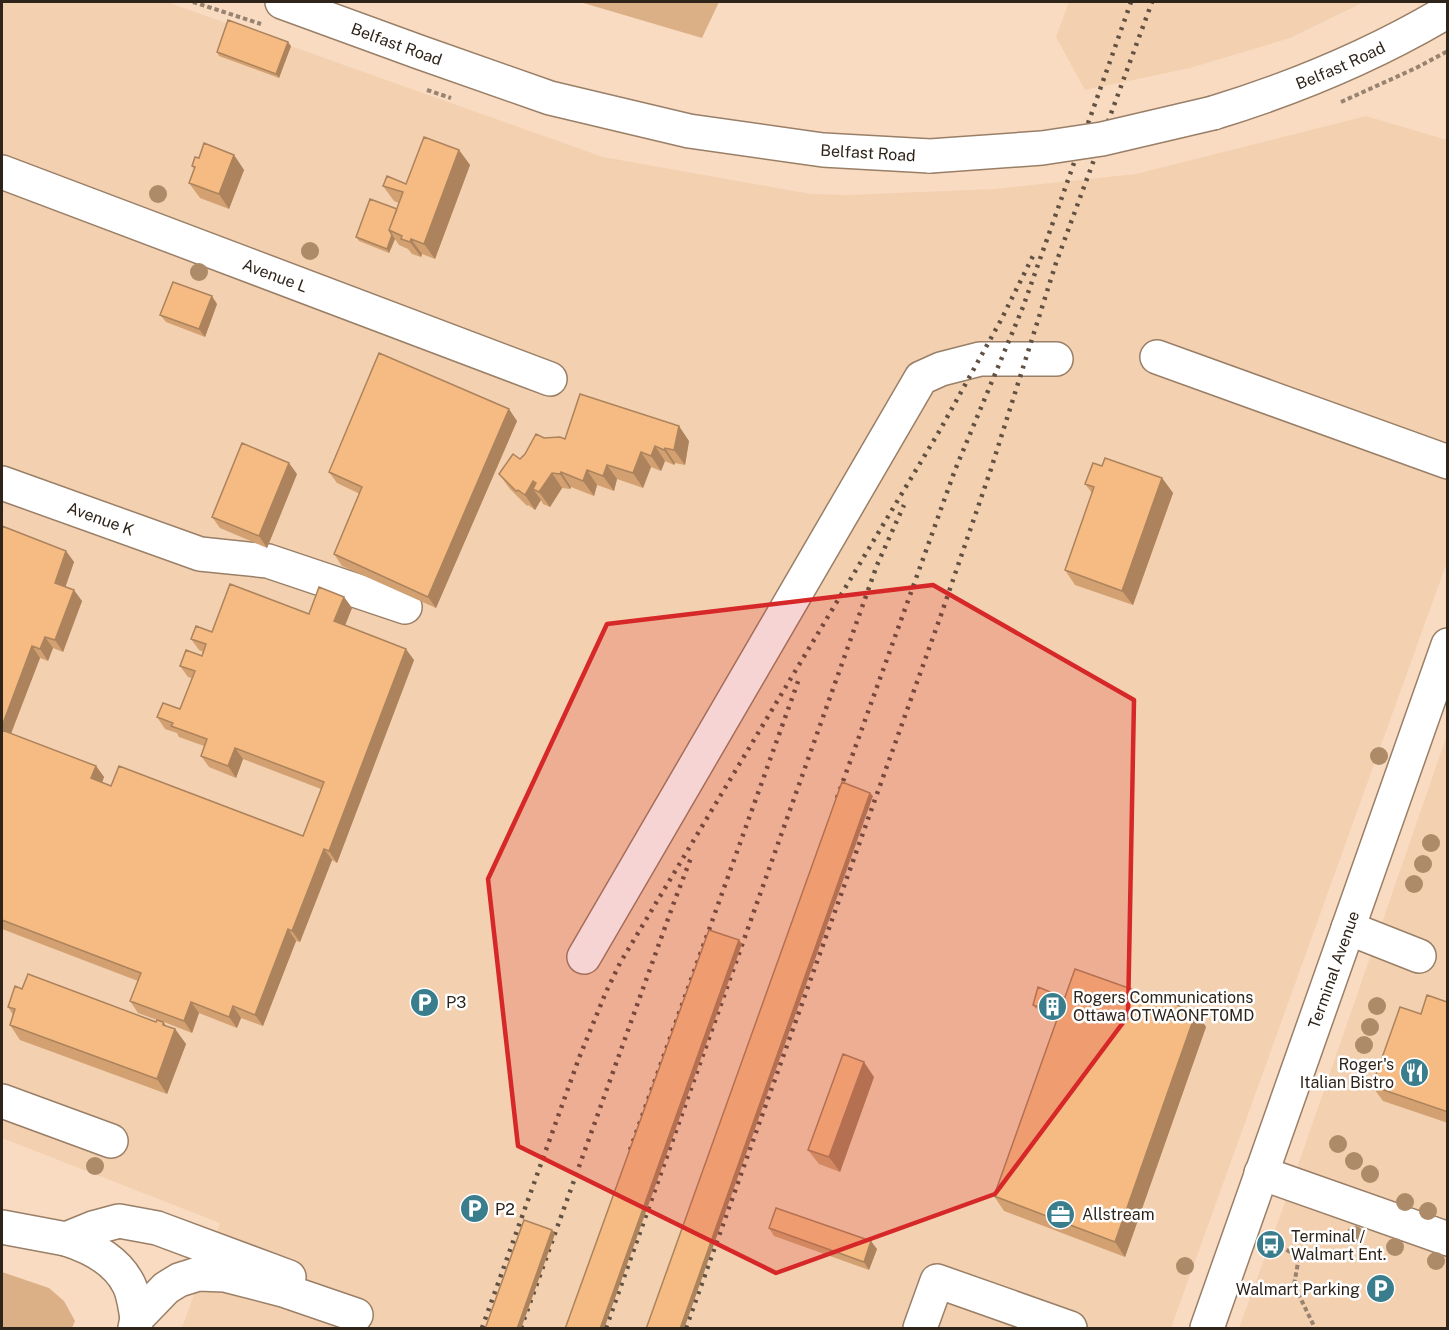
<svg xmlns="http://www.w3.org/2000/svg" width="1449" height="1330" viewBox="0 0 1449 1330" font-family="'Public Sans',sans-serif">
	<style>
		.built { fill: #f3d0b0 }
		.green { fill: #dcb086 }
		.lines { fill: none; stroke-linecap: round; stroke-linejoin: round }
		.minor-casing { stroke: #997f67; stroke-width: 36 }
		.path { stroke: #978370; stroke-width: 4; stroke-dasharray: 4.5 3; stroke-linecap: butt }
		.minor { stroke: #fff; stroke-width: 33 }
		.rail { stroke: #615143; stroke-width: 4.5; stroke-dasharray: 3 6; stroke-linecap: butt }
		.minor-bridge-casing { stroke: #997f67; stroke-width: 36; stroke-linecap: butt }
		.minor-bridge { stroke: #fff; stroke-width: 33 }
		.tree { fill: #ad8b68 }
		.wall { fill: #d3a171 }
		.shaded-wall { fill: #ac835c }
		.building { fill: #f5bb83; stroke: #ac835c; stroke-width: 1.5 }
		.marked { fill: #d62828; fill-opacity: 0.2; stroke: #d62828; stroke-width: 4.5; stroke-linejoin: round }
		.labels { text-anchor: middle; dominant-baseline: central; stroke-width: 5; stroke-linejoin: round; paint-order: stroke }
		.street-label { font-size: 16px; fill: #2f241a; stroke: #fff }
		.poi-label { font-size: 16px; fill: #2f241a; stroke: #fff; text-anchor: start }
	</style>
	<rect width="100%" height="100%" fill="#f8dbc1"/>
	<path class="built" d="M2,2H167L603,157L811,194L847,195L994,189L1136,174L1366,116L1447,140V562L1171,1328H182L220,1223L2,1138Z
		M1069,2H1364L1290,38L1190,68L1085,90L1056,37Z
		M1447,735V1328H1239L1287,1197Z"/>
	<path class="green" d="M580,2H719L702,38Z
		M2,1272L49,1288L64,1301L75,1321L72,1328H2Z"/>
	<g class="lines">
		<defs>
			<g id="minor">
				<path id="s1" d="M282,2L419,52L550,98L689,131L823,150L930,156"/>
				<path id="s2" d="M1213,113C1295,88 1374,55 1448,11"/>
				<path id="s3" d="M2,172L550,379"/>
				<path d="M1157,357L1448,462"/>
				<path id="s4" d="M2,483L200,554L268,561L405,607"/>
				<path d="M1348,928L1419,956"/>
				<path d="M584,957L921,378L941,369L980,359H1056"/>
				<path d="M2,1101L111,1141"/>
				<path d="M1261,1173L1448,1239"/>
				<path d="M2,1227L66,1239L93,1228L119,1221L157,1228L289,1277"/>
				<path d="M66,1239C91,1247 117,1260 129,1285C134,1295 135,1308 137,1318"/>
				<path d="M135,1328L137,1318L166,1288L179,1280L198,1274L225,1275L283,1290L356,1315"/>
				<path d="M920,1328L937,1281L1070,1328"/>
				<path id="s5" d="M1207,1328L1448,645"/>
			</g>
		</defs>
		<use href="#minor" class="minor-casing"/>
		<path class="path" d="M193,2L261,24
			M427,90L451,98
			M1341,102L1416,68L1448,51
			M1280,1246L1299,1257L1294,1285L1314,1326"/>
		<use href="#minor" class="minor"/>
		<path class="rail" d="M837,798L955,470L1023,307L1131,2
			M630,1150L800,676
			M482,1328L579,1058L606,992L620,963L940,430L1001,320L1033,256
			M521,1328L673,905L692,855
			M606,1328L877,565L904,505
			M686,1328L941,615L991,469L1056,263L1152,2"/>
		<defs>
			<path id="minor-bridge" d="M930,156L1042,148L1102,139L1213,113"/>
		</defs>
		<use href="#minor-bridge" class="minor-bridge-casing"/>
		<use href="#minor-bridge" class="minor-bridge"/>
	</g>
	<g class="tree">
		<circle cx="158" cy="194" r="9"/>
		<circle cx="310" cy="251" r="9"/>
		<circle cx="199" cy="272" r="9"/>
		<circle cx="1379" cy="756" r="9"/>
		<circle cx="1431" cy="843" r="9"/>
		<circle cx="1423" cy="864" r="9"/>
		<circle cx="1414" cy="884" r="9"/>
		<circle cx="1377" cy="1006" r="9"/>
		<circle cx="1370" cy="1027" r="9"/>
		<circle cx="1364" cy="1045" r="9"/>
		<circle cx="1338" cy="1144" r="9"/>
		<circle cx="1354" cy="1161" r="9"/>
		<circle cx="95" cy="1166" r="9"/>
		<circle cx="1370" cy="1174" r="9"/>
		<circle cx="1405" cy="1202" r="9"/>
		<circle cx="1428" cy="1211" r="9"/>
		<circle cx="1355" cy="1235" r="9"/>
		<circle cx="1395" cy="1247" r="9"/>
		<circle cx="1436" cy="1261" r="9"/>
		<circle cx="1185" cy="1266" r="9"/>
	</g>
	<path class="wall" d="M291,46L279,78L219,56L217,52Z
		M459,150L470,165L435,259L422,254L421,257L412,254L408,249L399,245L395,239L389,253L359,241L356,237L397,209L399,203L394,201L383,186L406,184Z
		M234,155L244,170L229,209L200,198L189,183L194,169L192,166L199,158Z
		M217,304L205,337L166,322L160,315Z
		M517,421L436,608L342,566L334,554L360,494L337,483L329,472Z
		M544,438L565,439L689,441L685,465L675,463L674,465L665,461L661,471L651,467L643,488L617,479L614,491L597,485L594,496L571,487L570,489L562,488L550,507L543,504L541,500L535,510L528,505L527,506L510,489L499,474L520,459Z
		M1102,466L1162,478L1173,493L1133,605L1075,585L1065,570L1092,493L1085,484Z
		M297,474L267,548L220,528L212,517Z
		M2,526L66,551L74,562L65,587L82,601L63,652L53,648L48,661L40,658L11,734L96,766L104,777L102,783L111,786L303,836L321,789L243,759L236,778L209,767L201,756L204,746L179,737L177,733L165,729L157,717L180,709L192,678L188,677L180,666L202,656L203,652L199,650L191,639L212,632L309,614L344,597L352,608L345,625L414,660L337,863L332,860L300,942L296,941L263,1026L241,1018L237,1028L199,1013L192,1033L164,1022L166,1026L175,1029L186,1044L167,1094L20,1040L10,1025L13,1015L8,1007L22,989L156,1022L157,1020L138,1013L130,1001L138,981L2,929Z
		M1065,998L1196,1012L1206,1027L1125,1257L1004,1211L994,1196L1058,1017L1035,1008L1033,1005Z
		M1448,1000V1123L1383,1101L1372,1086L1421,1014L1447,1002Z
		M874,1077L840,1172L819,1164L808,1150Z
		M769,1228L877,1249L869,1270L774,1236Z"/>
	<path class="shaded-wall" d="M288,42L291,46L279,78L276,74Z
		M459,150L470,165L435,259L424,244Z
		M234,155L244,170L229,209L219,194Z
		M392,235L395,239L389,253L387,249Z
		M411,239L422,254L421,257L410,242Z
		M212,296L217,304L205,337L199,329Z
		M509,409L517,421L436,608L428,597Z
		M679,426L689,441L685,465L674,450Z
		M655,446L665,461L661,471L651,456Z
		M665,448L675,463L674,465L664,450Z
		M641,452L651,467L643,488L633,473Z
		M289,463L297,474L267,548L259,536Z
		M607,465L617,479L614,491L603,476Z
		M587,470L597,485L594,496L583,481Z
		M561,472L571,487L570,489L560,474Z
		M552,473L562,488L550,507L539,492L533,489L541,500L535,510L525,495L533,481L540,491Z
		M1162,478L1173,493L1133,605L1122,591Z
		M66,551L74,562L63,594L55,583Z
		M74,590L82,601L63,652L55,640Z
		M344,597L352,608L342,633L334,621Z
		M45,637L53,648L48,661L40,649Z
		M32,646L40,658L8,741L2,731V726Z
		M406,649L414,660L337,863L329,851Z
		M235,748L243,759L236,778L228,766Z
		M96,766L104,777L99,790L91,778Z
		M870,793L873,796L684,1329H680Z
		M324,849L332,860L300,942L292,931Z
		M288,929L296,941L263,1026L255,1015Z
		M739,940L742,944L604,1329H600Z
		M191,1002L199,1013L192,1033L184,1021Z
		M233,1006L241,1018L237,1028L229,1017Z
		M1196,1012L1206,1027L1125,1257L1115,1242Z
		M163,1022L173,1036L175,1029L186,1044L167,1094L157,1079Z
		M864,1062L874,1077L840,1172L829,1157Z
		M552,1230L555,1234L521,1329H517Z
		M871,1241L877,1249L869,1270L864,1262Z"/>
	<path class="building" d="M228,20L288,42L276,74L217,52Z
		M424,137L459,150L424,244L411,239L410,242L401,239L402,236L389,230L403,192L383,186L387,176L406,184Z
		M204,143L234,155L219,194L189,183L195,167L192,166L195,157L199,158Z
		M370,199L397,209L389,230L392,235L387,249L356,237Z
		M173,282L212,296L199,329L160,315Z
		M379,353L509,409L428,597L334,554L362,487L329,472Z
		M580,394L679,426L674,450L665,448L664,450L655,446L651,456L641,452L633,473L607,465L603,476L587,470L583,481L561,472L560,474L552,473L539,492L533,489L536,483L533,481L525,495L518,490L516,491L499,474L513,454L520,459L525,454L536,434L544,438L560,437L565,439Z
		M242,443L289,463L259,536L212,517Z
		M1105,458L1162,478L1122,591L1065,570L1094,487L1085,484L1093,463L1102,466Z
		M2,526L66,551L55,583L74,590L55,640L45,637L40,649L32,646L2,726Z
		M230,584L309,614L319,587L344,597L334,621L406,649L329,851L324,849L292,931L288,929L255,1015L233,1006L229,1017L191,1002L184,1021L130,1001L141,973L2,920V730L96,766L91,778L111,786L119,766L303,836L324,782L235,748L228,766L201,756L207,739L171,726L173,723L157,717L163,703L180,709L195,671L180,666L186,650L202,656L206,644L191,639L196,626L212,632Z
		M842,782L870,793L680,1329H646Z
		M709,930L739,940L600,1329H565Z
		M1075,969L1196,1012L1115,1242L994,1196Z
		M28,974L156,1022L157,1020L163,1022V1025L175,1029L157,1079L10,1025L15,1009L8,1007L15,986L22,989Z
		M1038,987L1065,998L1059,1014L1033,1005Z
		M1427,995L1447,1002L1448,1000V1112L1372,1086L1400,1007L1421,1014Z
		M843,1054L864,1062L829,1157L808,1150Z
		M776,1208L871,1241L864,1262L769,1228Z
		M524,1220L552,1230L517,1329H485Z"/>
	<path class="marked" d="M933,585L1134,700L1128,1016L995,1194L776,1273L518,1146L488,879L607,624Z"/>
	<defs>
		<symbol id="parking-disc" viewBox="-11 -11 22 22"><circle r="9.5" fill="#3a7e8d" stroke="#fff"/><path d="M-3.5-5.5H1a3.5 3.5 0 0 1 0 7H-1V5.5H-3.5ZM-1-3.4V-.6H.8a1.4 1.4 0 0 0 0-2.8Z" fill="#fff"/></symbol>
		<symbol id="building-disc" viewBox="-11 -11 22 22"><circle r="9.5" fill="#3a7e8d" stroke="#fff"/><path d="M-4-6H4V6H1V3H-1V6H-4ZM-2.5-4.3h1.7v1.8h-1.7ZM.8-4.3h1.7v1.8H.8ZM-2.5-1h1.7V.8h-1.7ZM.8-1h1.7V.8H.8Z" fill="#fff"/></symbol>
		<symbol id="restaurant-disc" viewBox="-11 -11 22 22"><circle r="9.5" fill="#3a7e8d" stroke="#fff"/><path d="M-5-6h1v4h1v-4h1v4h1v-4h1v5L-1.5 .5V6h-2V.5L-5-1ZM5-6V6H3V1.5H1.5Q1.5-4 5-6Z" fill="#fff"/></symbol>
		<symbol id="office-disc" viewBox="-11 -11 22 22"><circle r="9.5" fill="#3a7e8d" stroke="#fff"/><path d="M-6-3h4V-5.5h4V-3h4V5H-6ZM-1-4.5V-3h2v-1.5ZM-6 0V1H6V0Z" fill="#fff"/></symbol>
		<symbol id="bus-disc" viewBox="-11 -11 22 22"><circle r="9.5" fill="#3a7e8d" stroke="#fff"/><path d="M-5-6H5V4H4V6H2V4H-2V6H-4V4H-5ZM-3.5-4V0h7V-4ZM-3.5 1.2v1.5H-2V1.2ZM2 1.2v1.5H3.5V1.2Z" fill="#fff"/></symbol>
	</defs>
	<g fill-rule="evenodd">
		<use href="#parking-disc" x="408" y="986" width="33" height="33"/>
		<use href="#building-disc" x="1036" y="990" width="33" height="33"/>
		<use href="#restaurant-disc" x="1398" y="1056" width="33" height="33"/>
		<use href="#parking-disc" x="458" y="1192" width="33" height="33"/>
		<use href="#office-disc" x="1044" y="1198" width="33" height="33"/>
		<use href="#bus-disc" x="1254" y="1228" width="33" height="33"/>
		<use href="#parking-disc" x="1364" y="1272" width="33" height="33"/>
	</g>
	<g class="labels">
		<g class="street-label">
			<text stroke="none"><textPath href="#s1" startOffset="122">Belfast Road</textPath></text>
			<text stroke="none"><textPath href="#s2" startOffset="136">Belfast Road</textPath></text>
			<text stroke="none"><textPath href="#s1" startOffset="608">Belfast Road</textPath></text>
			<text stroke="none"><textPath href="#s3" startOffset="292">Avenue L</textPath></text>
			<text stroke="none"><textPath href="#s4" startOffset="105">Avenue K</textPath></text>
			<text stroke="none"><textPath href="#s5" startOffset="380">Terminal Avenue</textPath></text>
		</g>
		<g class="poi-label">
			<text x="1073" y="997">Rogers Communications<tspan x="1073" dy="18">Ottawa OTWAONFT0MD</tspan></text>
			<text x="446" y="1002">P3</text>
			<text x="1394" y="1064" text-anchor="end">Roger's<tspan x="1394" dy="18">Italian Bistro</tspan></text>
			<text x="495" y="1209">P2</text>
			<text x="1082" y="1214">Allstream</text>
			<text x="1291" y="1236">Terminal /<tspan x="1291" dy="18">Walmart Ent.</tspan></text>
			<text x="1360" y="1289" text-anchor="end">Walmart Parking</text>
		</g>
	</g>
	<rect width="1449" height="1330" fill="none" stroke="#2f241a" stroke-width="6"/>
</svg>
